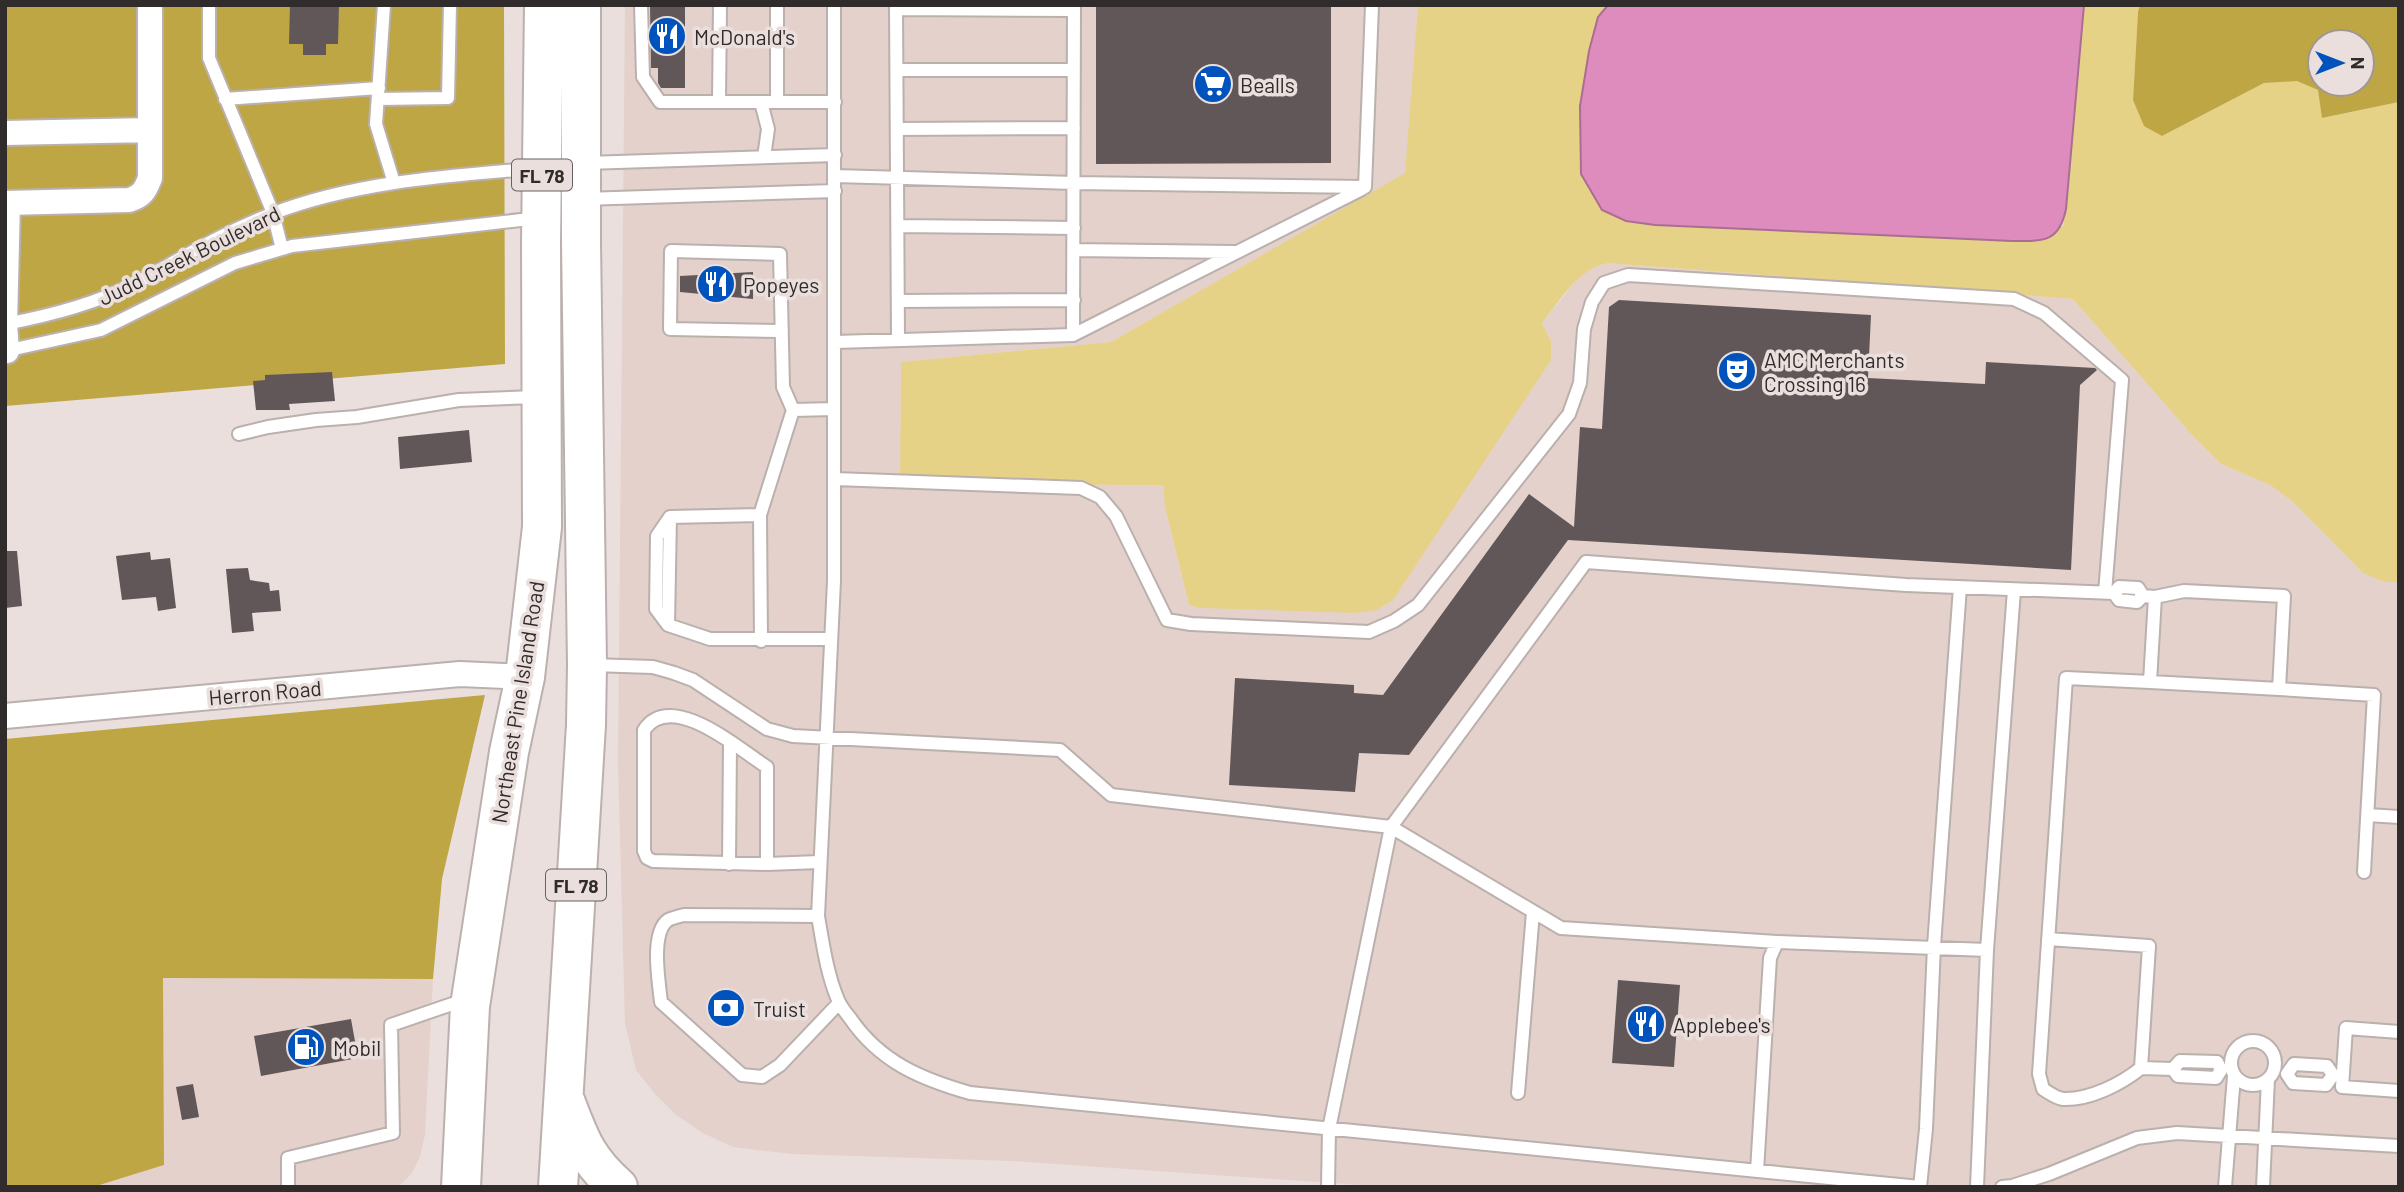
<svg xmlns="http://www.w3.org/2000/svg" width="2404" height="1192" viewBox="0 0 2404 1192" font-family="Barlow,sans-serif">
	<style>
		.built { fill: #e4d1cb }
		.green { fill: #e6d286 }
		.forest { fill: #bea645; fill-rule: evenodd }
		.water { fill: #de8bbe; stroke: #aa6e92; stroke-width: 2 }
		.building { fill: #615758 }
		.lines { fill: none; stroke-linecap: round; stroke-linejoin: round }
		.service-casing { stroke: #bab0ad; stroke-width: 16 }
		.minor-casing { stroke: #bab0ad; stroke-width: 28 }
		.primary-casing { stroke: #bab0ad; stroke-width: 42 }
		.service { stroke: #fff; stroke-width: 12 }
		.minor { stroke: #fff; stroke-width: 24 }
		.primary { stroke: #fff; stroke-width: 38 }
		.labels { text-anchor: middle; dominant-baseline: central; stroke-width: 7; stroke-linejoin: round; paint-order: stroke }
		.shield { fill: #eadfdc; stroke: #686260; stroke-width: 2 }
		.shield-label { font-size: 19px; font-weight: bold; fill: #302c2b }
		.poi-label { font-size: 21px; fill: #302c2b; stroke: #eadfdc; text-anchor: start }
		.street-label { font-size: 21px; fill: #302c2b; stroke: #eadfdc }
	</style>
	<rect width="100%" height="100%" fill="#eadfdc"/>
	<path class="built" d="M625,5H1418L1406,173L1111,342L901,362L900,484L1163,485L1165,507L1189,605L1551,341L1542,323L1583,272L1597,265L1608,263L2073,299L2193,436L2221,464L2270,485L2293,502L2363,573L2384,582H2399V1187H1390L1011,1161L792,1154L733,1147L703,1133L676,1115L655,1094L636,1070L625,1024L618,763Z
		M162,978L433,979L425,1135L420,1157L412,1173L398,1187H93L164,1165Z"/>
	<path class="green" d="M1418,5H1608L1598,17L1589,51L1580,106L1581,174L1602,210L1626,221L1655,225L2012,241L2063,226L2066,209L2084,5H2140L2138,12L2133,100L2162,136L2264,83L2297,80L2318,90L2323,118L2399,102V582H2384L2363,573L2293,502L2270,485L2221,464L2193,436L2073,299L1608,263C1578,268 1560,301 1542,323L1551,341V360L1393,600L1377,610L1353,613L1200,608L1189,605L1165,507L1163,485L900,484L901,362L1111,342L1405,173Z"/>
	<path class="forest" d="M5,5H504L505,364L5,406Z
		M2140,5H2399V102L2322,118L2318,90L2297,81L2264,83L2162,136L2144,126L2133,100L2138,12ZM2320,42H2362V84H2320Z
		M485,695L442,879L433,979L163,978L164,1165L93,1187H5V739Z"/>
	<path class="water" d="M1608,5H2084L2066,209C2059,243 2043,241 2012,241L1655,225L1626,221L1602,210L1581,174L1580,106L1589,51L1598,17Z"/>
	<path class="building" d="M290,5H339L338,44H326V55H303V44H289Z
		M650,5H685V88H661L658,83V68H651Z
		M1096,5H1331V163L1096,164Z
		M753,272V299L680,292V276Z
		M1619,300L1871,315L1868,378L1985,384L1986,362L2095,368L2097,370L2080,385L2071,570L1568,540L1409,755L1359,753L1355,792L1229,785L1235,678L1354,685V693L1383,695L1529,494L1574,527L1580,427L1602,429L1609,307Z
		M332,372L335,401L289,404L290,410H256L253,381L265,380V375Z
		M469,430L472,462L400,469L398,437Z
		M5,551H17L22,606L5,608Z
		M150,552L151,560L170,558L176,608L158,611L156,597L122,600L116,556Z
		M248,568L250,580L269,583L270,591L279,590L281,611L252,613L254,631L232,633L226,569Z
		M1618,980L1680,985L1674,1067L1612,1063Z
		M351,1019L358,1058L261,1076L254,1036Z
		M193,1084L199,1117L182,1120L176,1087Z"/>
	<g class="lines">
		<defs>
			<path id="service" d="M209,5V58L273,213L282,249
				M384,5L376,124L394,183
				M641,5L643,77L660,102H835
				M777,5V102
				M834,5V581L818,916C823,945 827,974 838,1000C841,1007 846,1013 850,1018C880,1062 921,1079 970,1093L1920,1187L1926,1129L1934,946L1960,587
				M896,5L898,340
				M896,9L1074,10
				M897,70H1074
				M225,99L379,88
				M378,99L448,98L450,5
				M719,102L720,5
				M761,102L768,129L764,157
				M897,129L1074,128
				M586,163L835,155
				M835,176L1074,183L1365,187
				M1365,187L1372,5
				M583,199L835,191
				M898,226L1074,228
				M1074,250L1234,252
				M898,301L1074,300
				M5,324C48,316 92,305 132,285C179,260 223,232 274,213C358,181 450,176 540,168
				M782,331L670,329L671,251L780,254L783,387L793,410L834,409
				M1073,335L1362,189
				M835,342L1073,335L1074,5
				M5,351L101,330L235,263L292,246L538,218
				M239,434L268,427L316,420L357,417L459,400L537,397
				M835,479L1081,488L1100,497L1116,516L1167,620L1191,624L1369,632L1394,621L1418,605L1569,414L1580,383L1584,329L1592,302L1604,283L1628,275L2014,299L2044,313L2122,380L2105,593
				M760,515L670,517L657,536L656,609L668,625L710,639H831
				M2114,593L2119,600L2137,602L2143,596L2155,597L2150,682L2279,689
				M2155,597L2184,591L2284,596L2279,689L2374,695L2364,872
				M668,625L670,517
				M761,641L760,515L793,410
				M591,665L653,667L674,673L693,680L767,729L793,736L1060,750L1111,795L1391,827L1586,562L1906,585L2114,593L2119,587L2138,588L2143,596
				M2368,815L2399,817
				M729,864L730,743
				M767,864L653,861L647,858L644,851V730C671,689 740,750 767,767V864L819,862
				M818,916L684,915C680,916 672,918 668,920C650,933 659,983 661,1002L742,1075L762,1077L780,1065L839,1003
				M2048,939L2149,946L2141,1068C2121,1084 2090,1100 2063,1099C2056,1098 2049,1093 2043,1089L2039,1074L2066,678L2150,682
				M2399,1032L2346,1028L2342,1087L2399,1091
				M2231 1063a22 22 0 1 1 44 0a22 22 0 1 1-44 0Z
				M2141,1068L2173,1069L2178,1076L2216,1078L2221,1070
				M2173,1069L2180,1061L2217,1062L2221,1070
				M2287,1074L2294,1064L2327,1066L2333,1075
				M2287,1074L2293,1083L2326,1085L2333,1075
				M1518,1093L1533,912
				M1757,1171L1770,958L1777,942
				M288,1187V1158L393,1133L391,1025L464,1000
				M1328,1187L1329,1129L1391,827L1561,928L1777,942L1987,950
				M1977,1187L1987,950L2014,590
				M2002,1187L2012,1186L2049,1174L2137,1138L2177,1133L2399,1146
				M2225,1187L2234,1076
				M2263,1187L2268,1079"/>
			<path id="minor" d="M5,133L150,130
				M5,203L129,200C142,196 145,191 150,178V5
				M7,351L5,324L8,203
				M5,716L460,674L525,677"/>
			<path id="primary" d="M566,1103C580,1140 587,1160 618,1187
				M461,1187L470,1006L509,752L525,677L542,527L541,243L544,5
				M558,1187L586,725L587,665L581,241V5"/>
		</defs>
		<use href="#service" class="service-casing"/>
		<use href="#minor" class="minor-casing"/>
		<use href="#primary" class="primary-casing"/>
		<use href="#service" class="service"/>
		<use href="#minor" class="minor"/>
		<use href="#primary" class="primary"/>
	</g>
	<defs>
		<symbol id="restaurant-disc" viewBox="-11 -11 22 22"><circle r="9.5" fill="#0053bc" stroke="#eadfdc"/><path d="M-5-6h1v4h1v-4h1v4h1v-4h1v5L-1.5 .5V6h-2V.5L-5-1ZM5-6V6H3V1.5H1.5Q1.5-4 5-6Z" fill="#fff"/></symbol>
		<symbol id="supermarket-disc" viewBox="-11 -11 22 22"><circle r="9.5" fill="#0053bc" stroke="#eadfdc"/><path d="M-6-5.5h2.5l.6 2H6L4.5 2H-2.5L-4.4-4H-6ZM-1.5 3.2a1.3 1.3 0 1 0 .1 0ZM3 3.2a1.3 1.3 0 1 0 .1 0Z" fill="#fff"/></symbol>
		<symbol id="theatre-disc" viewBox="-11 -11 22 22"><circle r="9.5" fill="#0053bc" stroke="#eadfdc"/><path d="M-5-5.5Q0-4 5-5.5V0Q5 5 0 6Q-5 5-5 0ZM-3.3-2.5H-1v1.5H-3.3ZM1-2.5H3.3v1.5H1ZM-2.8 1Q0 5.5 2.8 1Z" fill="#fff"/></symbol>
		<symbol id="bank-disc" viewBox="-11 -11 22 22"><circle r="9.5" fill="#0053bc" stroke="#eadfdc"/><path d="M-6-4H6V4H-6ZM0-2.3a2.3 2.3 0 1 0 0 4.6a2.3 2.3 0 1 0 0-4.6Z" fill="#fff"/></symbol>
		<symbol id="fuel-disc" viewBox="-11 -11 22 22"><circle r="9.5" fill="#0053bc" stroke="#eadfdc"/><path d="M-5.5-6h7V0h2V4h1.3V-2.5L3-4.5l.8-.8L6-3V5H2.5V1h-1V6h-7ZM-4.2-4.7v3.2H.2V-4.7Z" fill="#fff"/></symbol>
	</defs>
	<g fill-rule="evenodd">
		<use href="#restaurant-disc" x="645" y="14" width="44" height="44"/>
		<use href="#supermarket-disc" x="1191" y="62" width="44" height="44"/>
		<use href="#restaurant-disc" x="694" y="262" width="44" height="44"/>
		<use href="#theatre-disc" x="1715" y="349" width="44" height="44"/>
		<use href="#bank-disc" x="704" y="986" width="44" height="44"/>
		<use href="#restaurant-disc" x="1624" y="1002" width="44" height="44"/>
		<use href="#fuel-disc" x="284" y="1025" width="44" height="44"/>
	</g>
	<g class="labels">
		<g class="shield">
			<rect x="512" y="159.5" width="60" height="31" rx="5"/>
			<rect x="546" y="869.5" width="60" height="31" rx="5"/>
		</g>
		<g class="shield-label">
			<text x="542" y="175">FL 78</text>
			<text x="576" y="885">FL 78</text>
		</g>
		<g class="poi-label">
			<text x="694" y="36">McDonald's</text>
			<text x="1240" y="84">Bealls</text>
			<text x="743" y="284">Popeyes</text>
			<text x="1764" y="359">AMC Merchants<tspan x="1764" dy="24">Crossing 16</tspan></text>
			<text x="753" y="1008">Truist</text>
			<text x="1673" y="1024">Applebee's</text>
			<text x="333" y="1047">Mobil</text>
		</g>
		<g class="street-label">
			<text transform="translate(189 255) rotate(-26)">Judd Creek Boulevard</text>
			<text transform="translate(265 692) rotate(-5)">Herron Road</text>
			<text transform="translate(517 702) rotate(-81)">Northeast Pine Island Road</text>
		</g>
	</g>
	<rect width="2404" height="1192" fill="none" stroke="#302c2b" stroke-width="14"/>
	<g transform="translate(2341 63) rotate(90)"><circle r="33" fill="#eadfdc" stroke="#a09795" stroke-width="2"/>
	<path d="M0-5L12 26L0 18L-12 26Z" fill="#0053bc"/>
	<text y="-10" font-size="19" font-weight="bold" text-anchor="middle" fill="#302c2b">N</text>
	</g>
</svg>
